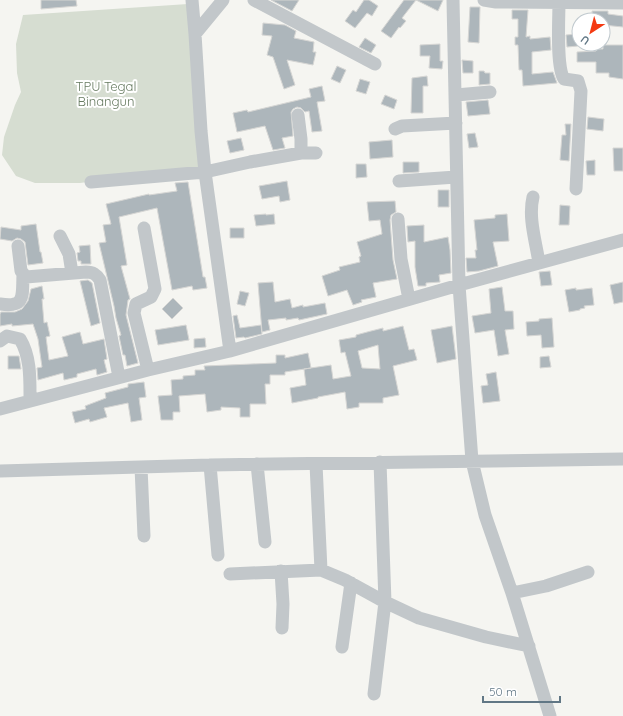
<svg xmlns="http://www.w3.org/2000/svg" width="623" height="716" viewBox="0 0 623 716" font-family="Quicksand,sans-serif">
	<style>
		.green { fill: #d6ddd1 }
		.building { fill: #adb6bb; stroke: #d6d6d4; fill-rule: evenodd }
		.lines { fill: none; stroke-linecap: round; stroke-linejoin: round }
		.minor { stroke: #c2c7ca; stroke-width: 13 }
		.labels { text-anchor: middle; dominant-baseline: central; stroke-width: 4; stroke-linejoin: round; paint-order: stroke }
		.park-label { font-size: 13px; fill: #677b61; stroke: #fff }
	</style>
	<rect width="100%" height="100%" fill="#f5f5f1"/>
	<path class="green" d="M188,4L201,167L80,183H35L16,176L2,155L4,137L15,105L21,92L17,73L16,44L23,15Z"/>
	<path class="building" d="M41,0H76L77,6L41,9Z
		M271,0H299L292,11Z
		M364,0H369L378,6L372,16L367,13L355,28L345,21L353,10L356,12Z
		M404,0H443L438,11L416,0L402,18L406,21L400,28L399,27L391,38L381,31Z
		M470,7H480L479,43L468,42Z
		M512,10H528L526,37L530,36V39L550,37L551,50L532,52V74L553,72L557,83L523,86L522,70H519L518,45H515V37H518V19H512Z
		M592,11H608V14L623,16V27L603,25V20H593Z
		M263,23L285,25L296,31L294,38L314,42L313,52H316L313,65L287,60L295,85L284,89L273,57L267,55L272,36L262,35Z
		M577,34L578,46L567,47L566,35Z
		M365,38L376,45L371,53L359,47Z
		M440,44V61H443L442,69L429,68L430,56H420V45Z
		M603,45H623V79L609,77V73H596V62H577V52L596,51L597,49H603Z
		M462,60L473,61V73H463Z
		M337,66L346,70L340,83L331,79Z
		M479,71H484L485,73H490V84L479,85Z
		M427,76L428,86H423V113H411L412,78Z
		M360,79L370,82L366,94L356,91Z
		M322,86L325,101L317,102L322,131L312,132L309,111L305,112L301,108L297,107L293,109L291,112L293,136L282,138L285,148L273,150L265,126L237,132L233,113L247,110L248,112L311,97L309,89Z
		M385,95L397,100L394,109L381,104Z
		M488,100L490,114L468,116L466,102Z
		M588,117L604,119L603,131L587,129Z
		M565,124H571L569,161L560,160L562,135H566Z
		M475,133L478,147L469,148L467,134Z
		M241,138L244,150L230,153L227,141Z
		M392,140L393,157L370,159L369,142Z
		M613,148H623V171H614Z
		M595,160V175H587L586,161Z
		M403,162H419V172L403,173Z
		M356,164H366L367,177L356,178Z
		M287,181L290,200L280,202L279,196L262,199L259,186Z
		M188,182L203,277H205L207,288L193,290L192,286L172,290L157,208L119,217L127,265L121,266L130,299L128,300L126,315L138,363L127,366L125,355H123L119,336L121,335L116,318L114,306L99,243L106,242L103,225L111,224L106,204L149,194V195L177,191L175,183Z
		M438,190H449V207H438Z
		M395,201L396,212L391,215L390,220L393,260L397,279L373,283L376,297L361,300L362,302L353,305L347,290L328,296L322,276L340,270L339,267L360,262L359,257L361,256L357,242L382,234L380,220L369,221L367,202Z
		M560,205L570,206L569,225H559Z
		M266,214V215L274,214L275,224L256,226L254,215Z
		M507,214L509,241L493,242L498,266L479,271L467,272L466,258H476L475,250H477L474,220L495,218V215Z
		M36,224L40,252H41L43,263L28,265L25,242L21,239L17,238L12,241L0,239L1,227L21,230V226Z
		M424,225V242L448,237L450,250L451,273L439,275L440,282L426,283V286H418L415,267V241L408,242L407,226Z
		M230,228H244V238H230Z
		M90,245L91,264H81V261H78L77,253L80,252L79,246Z
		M550,271L552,285L541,286L539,272Z
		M88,280L92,283L100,323L91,326L80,281Z
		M273,282L275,302L290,299L292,308L303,305V307L325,303L327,314L299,320L298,318L286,320V318L268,320L270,330L262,332L258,283Z
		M623,282V302L614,304L610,285Z
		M42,286L44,299H42L44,323L47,322L50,336L46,337L49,360L68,356L62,337L80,332L83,344L104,339L107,359L104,360L107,372L97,375L96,369L77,374V377L64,380L63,373L38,380L37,368L42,367L38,339L33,324L12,326V324L0,326V314L1,312H15L22,309L28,301L31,289Z
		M502,287L505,311H513L514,329L505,330L509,354L498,356L494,330L475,333L472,316L491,313L489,289Z
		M576,288V290L592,288L594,305L584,306L585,308L580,309V310L569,312L565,290Z
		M240,291L249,293L245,306L237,304Z
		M173,298L183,308L172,319L162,309Z
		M237,315L240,328L261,325L262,334L245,338L244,337L236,338L233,316Z
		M552,318L554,347L542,348L541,335L527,336L526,322L539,321V319Z
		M186,325L189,340L158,345L155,330Z
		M403,326L409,350L414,349L417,360L393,366L399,395L383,398V403H359V407L347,409L345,392L318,397V398L292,403L290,388L306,385L304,369L331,365L333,379L351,376L345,352L341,353L339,340L356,337V335L371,331L383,328V331ZM378,345L380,369L362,368L358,351Z
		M452,326L456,359L437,363L431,330Z
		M205,338L206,347L194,348V339Z
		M308,353L311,368L285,372V375H270V384H265L266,404H250V417H240V408L221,407V410L207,412L205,394L179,396L180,412H173V420H161L158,396L172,395L171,380L183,379V376L195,375V370H205L204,366L276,363V355H285V358Z
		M8,356H19L21,369H8Z
		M549,356L551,367L540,368V357Z
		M496,372L500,401L483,403L481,386L488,385L486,374Z
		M144,382L146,397L139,398L142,420L131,422L128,403L104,408L107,417L90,422L89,419L75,423L72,412L86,409L85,406L106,398L105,393L128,387V384Z"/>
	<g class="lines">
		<path class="minor" d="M192,0L195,34L201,131L205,172L230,351
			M254,0L375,64
			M453,0L459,285L472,461L485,515L512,593L550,716
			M484,0L496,2L623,3
			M559,2C559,18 556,67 564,79L578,81L581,91L576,189
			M195,34L223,0
			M456,95L490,92
			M298,115L301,139V153
			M395,129L402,126L456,123
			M399,181L456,177
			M91,182L205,172L250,162L301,153H316
			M533,197C528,218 536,242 539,263
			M398,219L401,259L409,299
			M144,228L155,289L151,297L136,304L134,313L148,370
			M60,236L69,254L72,273
			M18,246L21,271L26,277L86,272C93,272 96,274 100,280L119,377
			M0,304C26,308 22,296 23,275
			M0,341L7,336L20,339C31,357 30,380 30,401
			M0,409L148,370L230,351L459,285L623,240
			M257,464L265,542
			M316,464L321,570
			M210,465L218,555
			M141,467L144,536
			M0,471L210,465L623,459
			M281,571L283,604L282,628
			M230,574L321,570L345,580L385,602L419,618L486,637L529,646
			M512,593L546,586L588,572
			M342,647L351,583
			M374,694L385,602L380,462"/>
	</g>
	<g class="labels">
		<g class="park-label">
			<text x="106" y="86">TPU Tegal<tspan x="106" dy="15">Binangun</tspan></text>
		</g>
	</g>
	<g transform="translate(591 32) rotate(216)"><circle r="19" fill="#ffffff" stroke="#c0c9ce"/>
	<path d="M0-3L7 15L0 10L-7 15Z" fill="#f43a12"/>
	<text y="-6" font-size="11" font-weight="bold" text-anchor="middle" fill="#617785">U</text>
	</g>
	<path d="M483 696v6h77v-6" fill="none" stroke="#617785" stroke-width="2"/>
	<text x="489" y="696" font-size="12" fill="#617785" stroke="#ffffff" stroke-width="3" paint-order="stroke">50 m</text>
</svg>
